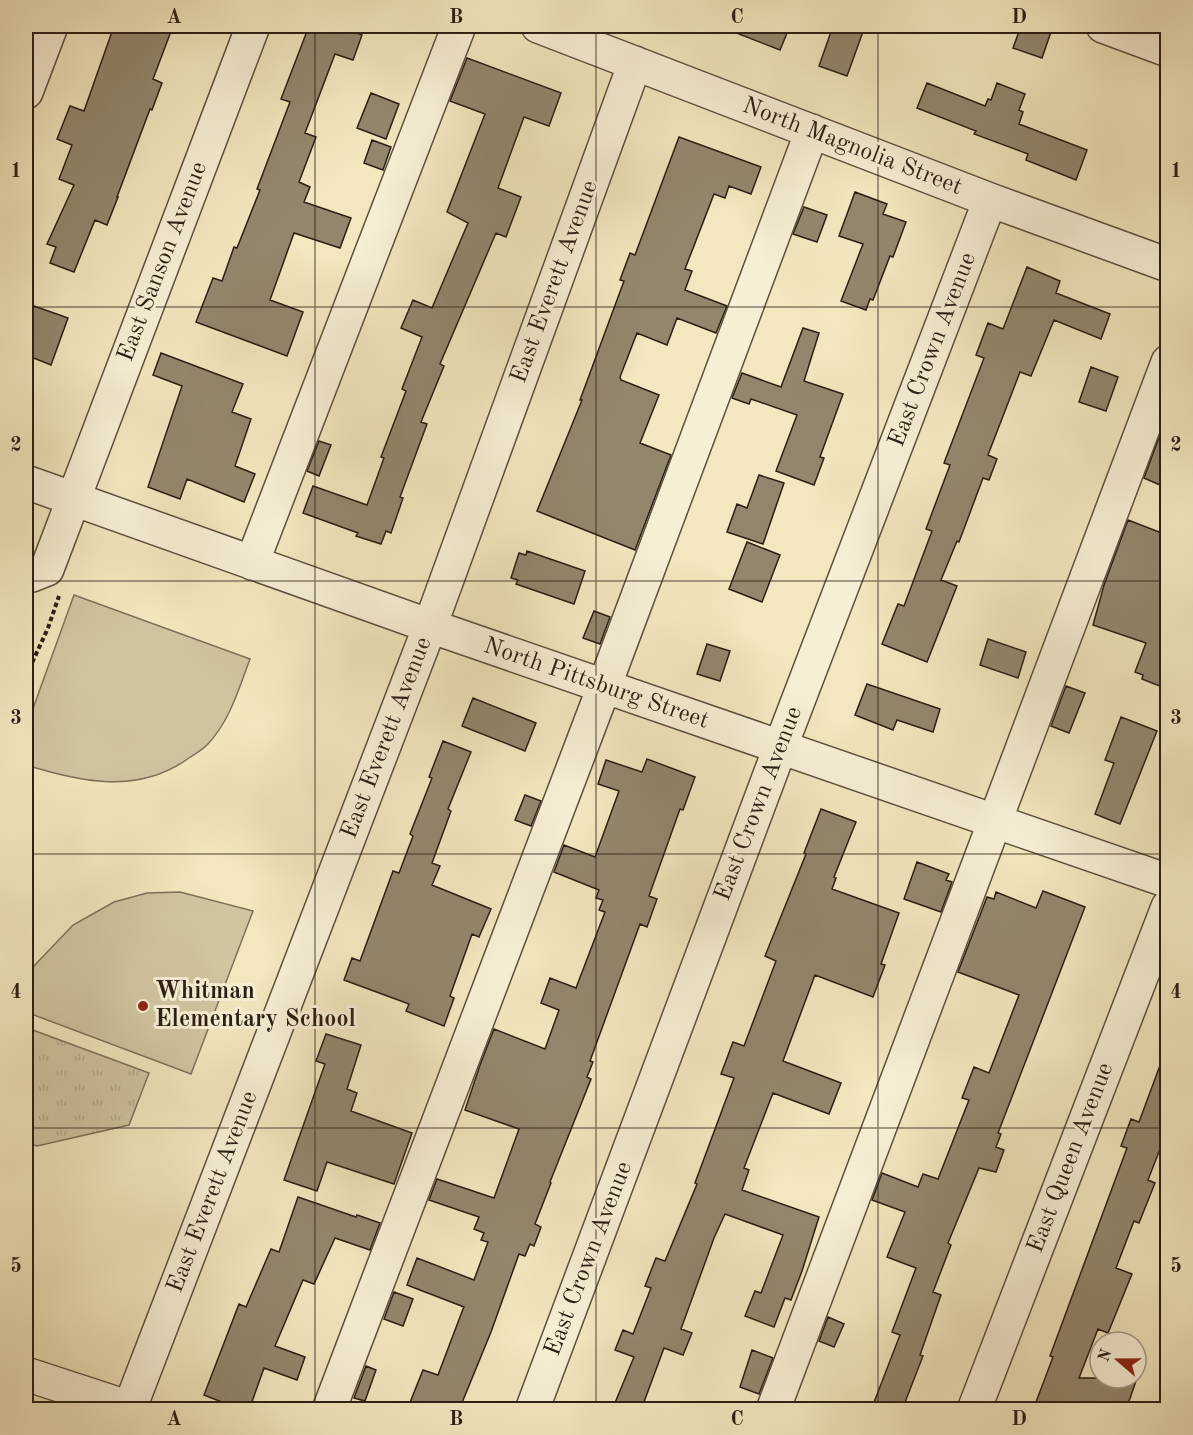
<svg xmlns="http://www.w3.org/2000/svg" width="1193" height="1435" viewBox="0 0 1193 1435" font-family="'Old Standard TT',serif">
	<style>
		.park { fill: url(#park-tufts); stroke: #7e725b; stroke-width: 1.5 }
		.pitch { fill: #d0c5a1; stroke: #7e725b; stroke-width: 1.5 }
		.building { fill: #92876d; stroke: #2b1e15; stroke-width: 1.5 }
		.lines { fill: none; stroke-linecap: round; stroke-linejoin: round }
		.minor-casing { stroke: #5d503f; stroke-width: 36 }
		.path { stroke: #2b1e15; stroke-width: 4; stroke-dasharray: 4.5 3; stroke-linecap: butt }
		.minor { stroke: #f7efd5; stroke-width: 33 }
		.grid { fill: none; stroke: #2b1e15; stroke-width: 1.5; stroke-opacity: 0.55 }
		.poi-dot { fill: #8f2418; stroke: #f7efd5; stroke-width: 2 }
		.labels { text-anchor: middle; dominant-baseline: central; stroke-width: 6; stroke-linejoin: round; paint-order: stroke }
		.street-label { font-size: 24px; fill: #2b1e15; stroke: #f7efd5 }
		.poi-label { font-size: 24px; font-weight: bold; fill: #2b1e15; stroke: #f7efd5; text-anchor: start }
		.neatline { fill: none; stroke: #2b1e15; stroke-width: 2 }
		.grid-label { font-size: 20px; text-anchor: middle; font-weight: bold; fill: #2b1e15 }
	</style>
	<defs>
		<pattern id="park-tufts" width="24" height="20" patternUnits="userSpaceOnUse" patternTransform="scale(1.5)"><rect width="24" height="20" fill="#d0c5a1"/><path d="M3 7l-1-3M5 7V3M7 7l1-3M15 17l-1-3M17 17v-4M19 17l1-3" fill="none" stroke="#b3a98a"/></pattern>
	</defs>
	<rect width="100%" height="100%" fill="#f2e7be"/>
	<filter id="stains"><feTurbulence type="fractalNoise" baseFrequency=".00333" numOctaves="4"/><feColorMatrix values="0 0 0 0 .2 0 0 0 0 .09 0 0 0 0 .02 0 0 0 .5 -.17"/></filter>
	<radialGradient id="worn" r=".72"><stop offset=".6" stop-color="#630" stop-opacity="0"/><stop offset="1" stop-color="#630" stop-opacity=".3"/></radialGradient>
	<path class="park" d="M30,1029L149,1073L129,1125L37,1146L26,1142V1042Z"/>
	<path class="pitch" d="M74,595L250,659C239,688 230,721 207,745C202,750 195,754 189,758C138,795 81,782 26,765V728Z
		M180,892L253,911L191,1074L26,1012V984L33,967L73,925L114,902L147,893Z"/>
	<path class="building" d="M114,26H173L153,79L162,83L152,110L150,109L117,197H118L107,225L95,220L74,272L50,263L56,247L47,244L74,185L59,179L72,145L57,139L70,106L84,111Z
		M309,26H357L354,32L362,35L353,60L335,54L305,133L316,137L299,182L310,187L304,202L351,218L340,248L294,233L270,300L303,312L287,356L196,322L213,278L222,281L234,247L237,248L260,190L257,189L290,102L281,99Z
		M721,26H790L780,50L721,27Z
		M833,26H865L847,76L819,66Z
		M1021,26H1040L1052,29L1042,58L1013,48Z
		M467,58L561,93L549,126L524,117L498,188L521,197L506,237L496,233L440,364L444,366L421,422L427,424L400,497L403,498L391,533L386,531L381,544L356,536L358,533L303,513L313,486L367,505L384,458L381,457L406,391L402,389L422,337L401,328L413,300L432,308L468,223L447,212L485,114L450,101Z
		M927,83L985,106L988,99L991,100L997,83L1025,94L1019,110L1023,112L1019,124L1087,150L1076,180L1026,160L1028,154L974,134L976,131L917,108Z
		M371,93L399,104L386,139L357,128Z
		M679,137L761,167L751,194L729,186L725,198L714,194L685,269L692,271L685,290L727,306L716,333L677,318L667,345L637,333L620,377L621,380L659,395L640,443L671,455L635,550L537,511L582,400H580L624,281L620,280L630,253L635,255Z
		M372,140L391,147L383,170L364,163Z
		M855,192L887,204L883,214L906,222L893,257L890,256L873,300L870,299L866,310L841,301L863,244L839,236Z
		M804,207L827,215L817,242L793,234Z
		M1027,267L1060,281L1056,293L1110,314L1101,339L1054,320L1031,376L1020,372L988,455L997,459L989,480L983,478L959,542L957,541L941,580L957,586L927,662L882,644L898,604L904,606L932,531L926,529L950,465L944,463L984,358L976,355L988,323L1003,329Z
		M34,306L68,318L51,365L26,355V329Z
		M803,328L819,333L804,381L843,394L820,457L824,458L814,485L776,471L797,415L751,399L749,404L732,398L742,373L781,387Z
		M161,353L243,384L232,412L251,419L235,466L255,474L244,502L187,479L180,499L148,487L182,386L153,375Z
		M1091,367L1118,377L1106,411L1079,402Z
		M1167,416V488L1144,478Z
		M319,441L331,445L319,476L307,471Z
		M759,475L784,483L763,544L727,532L737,504L747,508Z
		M1128,520L1167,535V689L1142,679L1143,675L1135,672L1146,643L1093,625L1104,585Z
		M747,542L780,555L762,602L729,589Z
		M527,551L585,571L574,604L516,584L518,580L511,578L519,553L526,555Z
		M594,611L610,617L600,644L583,638Z
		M988,639L1026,652L1018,678L980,665Z
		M707,644L730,651L720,681L697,674Z
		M867,684L940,709L933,732L897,720L893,730L855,715Z
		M1066,686L1085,693L1069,733L1051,726Z
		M473,698L536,723L525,751L462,726Z
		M1121,717L1157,731L1120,824L1095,814L1114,763L1105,760Z
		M443,741L471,752L448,809L451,811L432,863L440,866L432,885L491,909L479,937L472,934L450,996L454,998L444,1026L406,1011L409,1004L344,980L352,958L360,961L393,871L399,873L413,836L410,834L432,778L429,777Z
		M647,759L695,777L683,810L680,809L649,896L657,899L647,927L640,924L590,1061L593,1062L587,1077L591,1079L550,1182L551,1183L535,1224L541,1227L534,1246L530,1244L525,1256L519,1254L491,1332L459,1410H407L423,1370L438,1375L463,1309L464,1307L407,1285L417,1258L474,1280L488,1242L481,1240L484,1233L474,1229L479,1217L429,1200L437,1179L494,1198L519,1129L465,1110L480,1065L494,1029L545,1049L559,1010L541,1003L550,978L576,988L605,912L599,910L603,900L596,898L599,890L554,872L564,845L595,857L619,791L598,784L606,760L642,772Z
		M525,795L541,801L531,826L515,820Z
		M821,809L856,822L834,877L836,878L832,889L899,913L881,964L885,965L873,997L815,975L783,1061L841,1083L829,1114L773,1093L744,1168L749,1170L742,1190L819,1217L802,1271L791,1300L785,1298L774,1327L745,1316L755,1291L761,1293L783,1235L725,1214L714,1238L681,1329L692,1333L683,1355L664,1348L641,1410H612L634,1357L615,1350L623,1330L633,1334L651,1288L645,1286L656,1258L665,1261L697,1184L695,1183L734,1078L721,1074L733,1042L744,1046L776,961L765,956L806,854L804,853Z
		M917,862L949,874L946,880L952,882L941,912L904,899Z
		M1043,891L1085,907L998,1133L1001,1134L996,1147L1004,1150L996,1172L979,1168L948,1243L951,1245L933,1292L941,1295L920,1355L923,1356L902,1410H871L900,1335L892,1332L916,1268L887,1257L905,1212L872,1200L882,1173L918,1187L923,1174L938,1179L969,1100L962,1098L974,1067L989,1073L1019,995L958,972L987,897L994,899L996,892L1036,908Z
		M326,1034L361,1045L347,1089L357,1093L351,1111L412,1133L394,1184L327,1162L317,1191L284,1180L325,1064L316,1061Z
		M1165,1052H1167V1131L1148,1180L1155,1183L1139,1223L1134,1221L1116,1268L1132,1274L1108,1333L1098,1329L1079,1378H1137L1126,1410H1033L1053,1357L1050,1356L1127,1148L1121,1146L1131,1119L1139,1122Z
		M298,1197L356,1217L357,1215L380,1223L370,1250L335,1238L314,1284L303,1280L275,1346L305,1357L297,1380L264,1368L249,1410H242L204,1395L239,1304L246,1307L271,1249L279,1252Z
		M394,1292L413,1299L403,1326L384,1319Z
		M828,1317L844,1324L834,1347L819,1341Z
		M752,1350L773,1358L759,1394L740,1387Z
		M366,1366L376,1370L365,1401L354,1398Z"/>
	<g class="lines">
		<defs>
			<path id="minor" d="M538,26L990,200L1168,265
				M1103,26L1168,50
				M26,92L51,26
				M26,482L430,626L1168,881
				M252,563L459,26
				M26,573L32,575L47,569L253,26
				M26,1374L136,1410
				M129,1410L430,626L635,63
				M329,1410L604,687L812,131
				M532,1410L780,748L990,200
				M773,1410L1168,362
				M974,1410L1168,907"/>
		</defs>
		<use href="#minor" class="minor-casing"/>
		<path class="path" d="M26,676L48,628L59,596"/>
		<use href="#minor" class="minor"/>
	</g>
	<path class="grid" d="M315,26V1410M596,26V1410M878,26V1410M26,307H1168M26,581H1168M26,854H1168M26,1128H1168"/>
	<circle class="poi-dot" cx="143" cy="1006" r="6"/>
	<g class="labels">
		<g class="street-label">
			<text transform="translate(852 147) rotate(21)">North Magnolia Street</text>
			<text transform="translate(163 262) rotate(-69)">East Sanson Avenue</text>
			<text transform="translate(555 282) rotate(-70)">East Everett Avenue</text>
			<text transform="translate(933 350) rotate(-69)">East Crown Avenue</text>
			<text transform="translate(596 684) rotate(19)">North Pittsburg Street</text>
			<text transform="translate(387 738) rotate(-69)">East Everett Avenue</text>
			<text transform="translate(759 804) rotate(-69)">East Crown Avenue</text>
			<text transform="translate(1071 1158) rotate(-69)">East Queen Avenue</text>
			<text transform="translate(213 1192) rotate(-69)">East Everett Avenue</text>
			<text transform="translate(589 1259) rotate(-69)">East Crown Avenue</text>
		</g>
		<g class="poi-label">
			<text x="155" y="992">Whitman<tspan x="155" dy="28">Elementary School</tspan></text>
		</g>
	</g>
	<rect width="1193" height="1435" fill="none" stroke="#f2e7be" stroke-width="66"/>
	<g transform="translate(1118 1360) rotate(290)"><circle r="28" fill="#f7efd5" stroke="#a59b88" stroke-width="1.5"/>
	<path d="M0-4.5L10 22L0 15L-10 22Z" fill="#8f2418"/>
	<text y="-9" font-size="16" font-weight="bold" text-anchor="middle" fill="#2b1e15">N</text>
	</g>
	<rect x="33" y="33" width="1127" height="1369" class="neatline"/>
	<g class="grid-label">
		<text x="174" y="23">A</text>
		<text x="456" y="23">B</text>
		<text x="737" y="23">C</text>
		<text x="1019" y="23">D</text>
		<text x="16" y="177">1</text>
		<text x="1176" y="177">1</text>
		<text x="16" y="451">2</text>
		<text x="1176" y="451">2</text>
		<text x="16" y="724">3</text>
		<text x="1176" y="724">3</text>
		<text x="16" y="998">4</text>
		<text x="1176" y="998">4</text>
		<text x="16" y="1272">5</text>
		<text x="1176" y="1272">5</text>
		<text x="174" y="1425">A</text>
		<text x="456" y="1425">B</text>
		<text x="737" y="1425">C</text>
		<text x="1019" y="1425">D</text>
	</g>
	<rect width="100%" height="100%" filter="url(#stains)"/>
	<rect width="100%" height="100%" fill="url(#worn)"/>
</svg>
